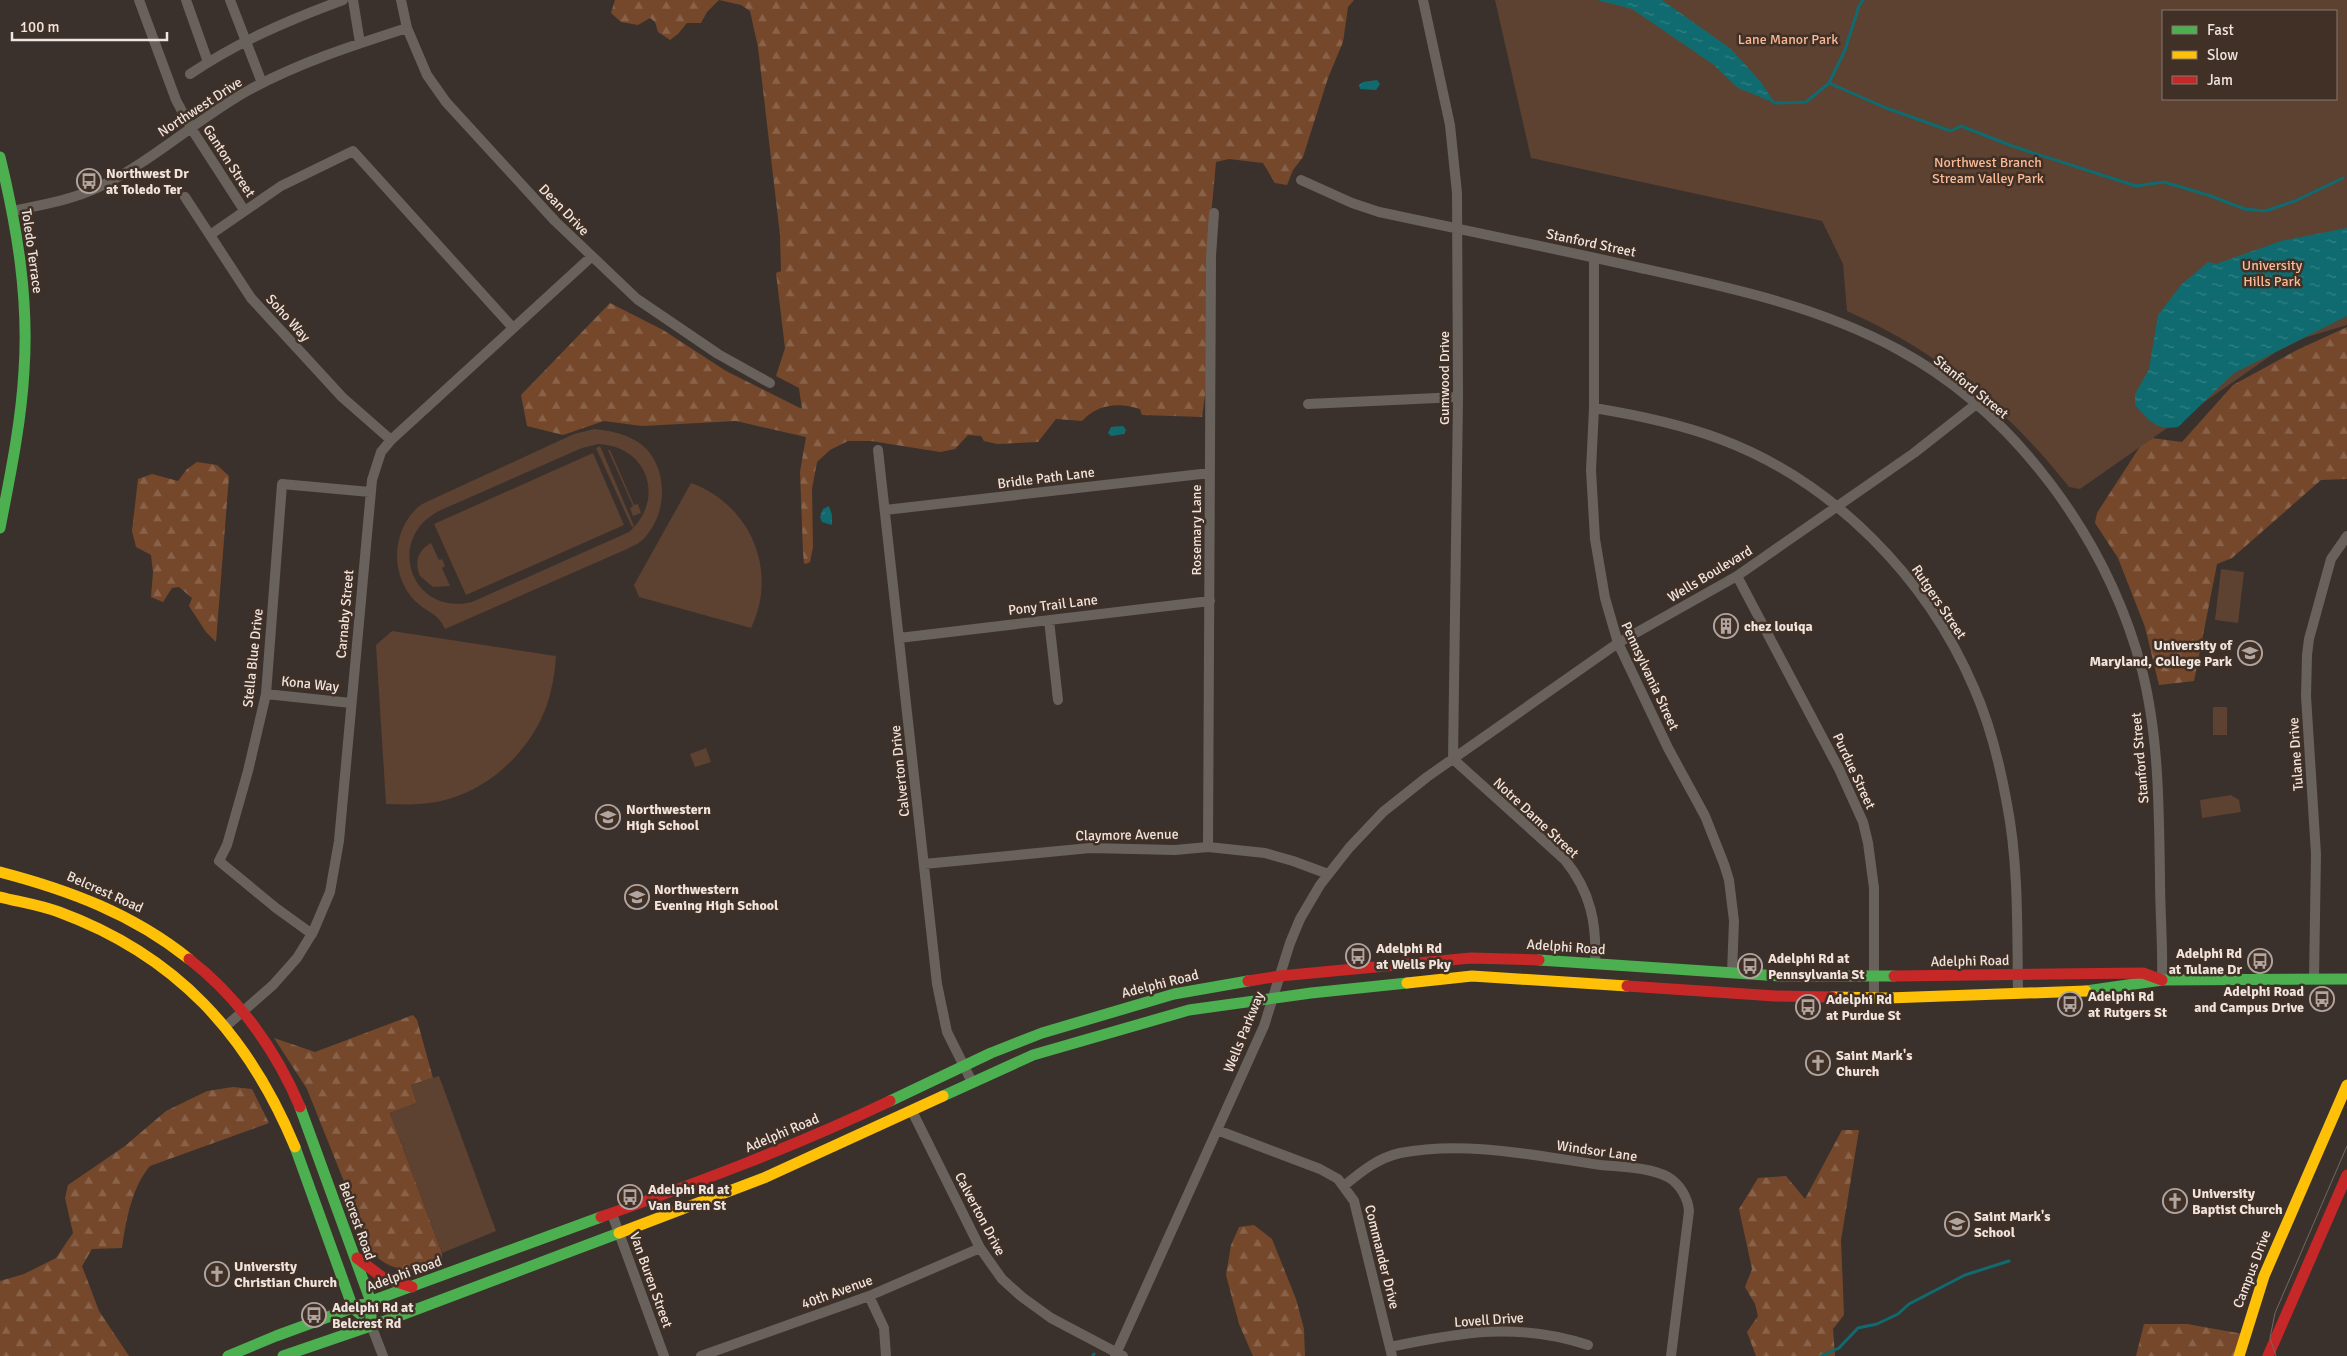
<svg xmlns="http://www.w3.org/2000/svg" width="2347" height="1356" viewBox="0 0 2347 1356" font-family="Signika,sans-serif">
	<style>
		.forest { fill: url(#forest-firs) }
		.green { fill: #5d4131; fill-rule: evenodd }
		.water { fill: url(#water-ripples) }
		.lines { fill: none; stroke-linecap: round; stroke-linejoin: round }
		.stream { stroke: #106b70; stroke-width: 3 }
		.street { stroke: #69615c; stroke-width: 10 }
		.fast { stroke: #4caf50; stroke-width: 11 }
		.slow { stroke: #ffc107; stroke-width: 11 }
		.jam { stroke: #c62828; stroke-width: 11 }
		.tram { stroke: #706863; stroke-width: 1 }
		.labels { text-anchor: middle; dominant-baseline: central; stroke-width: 5; stroke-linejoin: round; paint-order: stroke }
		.park-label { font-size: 14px; fill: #fbba95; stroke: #403026 }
		.street-label { font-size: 14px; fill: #efe4de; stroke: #403026 }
		.poi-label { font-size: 14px; font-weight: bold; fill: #efe4de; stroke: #403026; text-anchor: start }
	</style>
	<defs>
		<pattern id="forest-firs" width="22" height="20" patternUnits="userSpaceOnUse" patternTransform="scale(1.25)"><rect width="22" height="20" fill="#75482c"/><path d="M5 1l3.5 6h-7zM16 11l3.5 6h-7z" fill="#89624a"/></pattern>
		<pattern id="water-ripples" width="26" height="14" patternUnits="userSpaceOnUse" patternTransform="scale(1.25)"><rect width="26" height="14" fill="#106b70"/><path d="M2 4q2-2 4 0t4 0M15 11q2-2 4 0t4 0" fill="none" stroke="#338084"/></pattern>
	</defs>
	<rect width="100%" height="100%" fill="#3a312c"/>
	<path class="forest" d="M615,0H1354L1348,7L1343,42L1328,78L1303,157L1293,170L1287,185L1275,183L1263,163L1229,159L1216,162L1209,238L1208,374L1202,417L1142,415L1140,409C1119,402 1097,404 1082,421L1056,419L1038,442L997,444L984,441L981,436L968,435L955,449L940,452L871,441H848L830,450L817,462L812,489L813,547L810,562L806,564L804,563L803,552L800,472L806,437L736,421L642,426L604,421L563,435L527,426L521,395L610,303L663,330L726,371L802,409L799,388L776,376L785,348L776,273L781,271L780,235L758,47L750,11L741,5L719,0L707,12L701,23H687L678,34L670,40L658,32L655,22L650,18L638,25L621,22L611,13Z
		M2347,327V479L2321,480L2232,558L2217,564L2194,681L2159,685L2145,627L2118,558L2095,523L2097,513L2141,445L2152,438L2182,442L2233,385L2297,350Z
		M197,462L217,465L229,476L216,642L206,632L189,606L192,598L179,587L172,588L163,602L151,597L153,572L151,555L136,547L132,531L138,479L152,474L178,481L187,469Z
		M413,1015L417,1020L433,1078L411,1085L417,1103L390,1113L442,1253V1261C414,1271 397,1275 373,1254L307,1089L274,1038L315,1052Z
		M233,1087L252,1089L269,1123L150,1166C132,1187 126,1220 122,1248L92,1249L82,1266L99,1311L129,1356H0V1281L24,1274L56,1258L73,1233L65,1198L68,1185L125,1146L166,1111L207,1091Z
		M1842,1130H1859L1841,1240L1844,1315L1833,1329L1835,1356H1756L1747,1332L1758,1316L1755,1304L1745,1287L1752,1269L1739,1209L1758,1178L1786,1176L1805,1199Z
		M1254,1225L1272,1239L1296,1299L1304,1329L1305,1356H1253L1239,1324L1226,1275L1231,1245L1239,1227Z
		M2144,1324H2187L2249,1335L2239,1356H2136Z"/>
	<path class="green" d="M1495,0H2347V325L2304,338L2276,352L2080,489L2069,487C2007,409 1939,352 1847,311L1843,264L1822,221L1531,158ZM2163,11H2336V99H2163Z
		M594,429C610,431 624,433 638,442C668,462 669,510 646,536C642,542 633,546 627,549L445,629C438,613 428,613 415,601C391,576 391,535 415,510C420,504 429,501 435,498L574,434ZM598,444C648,446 666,499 629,532L472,602C410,617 384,537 441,510L582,448Z
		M600,446L634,526L632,527L596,448Z
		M608,450H610L634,505L638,504L641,513L633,516L630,508L633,506Z
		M593,453L624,525L466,595L434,524Z
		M691,483C750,504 779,571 751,628L639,597L634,585Z
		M431,543L439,560L442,559L445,566L442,568L450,586L433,587L420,576C414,562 418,550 431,543Z
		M2221,569L2244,572L2238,623L2215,620Z
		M392,631L556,656C555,667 554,679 551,690C541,738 500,782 455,797C432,805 409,805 386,804L376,645Z
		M2213,707H2227V735H2213Z
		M706,748L711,762L695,767L690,754Z
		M2231,795L2239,800L2241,812L2202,818L2200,800Z
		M439,1076L496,1231L442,1253L390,1113L417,1103L411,1085Z"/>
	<path class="water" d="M1597,0H1662L1731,49L1760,81L1775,103L1738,88L1714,65L1632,9Z
		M1377,80L1380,84L1376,90L1360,89L1359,85L1363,82Z
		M2347,228V316L2234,373L2178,427C2157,431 2148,420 2135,405V394L2149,369L2158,315L2181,285L2208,262L2216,264L2281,241Z
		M1123,426L1126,430L1124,434L1111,436L1108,433L1111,427Z
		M829,506L832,515V525L822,522L820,517L823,509Z"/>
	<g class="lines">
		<path class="stream" d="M1829,83L1886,108L1951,131L1961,126L2012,146L2136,186L2164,182L2208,195L2245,209L2265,211L2295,201L2343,178
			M1772,101L1775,103L1806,102L1829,83L1845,50L1859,6L1863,0
			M1093,1356L1094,1354
			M1821,1356L1839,1348L1858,1328L1877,1324L1898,1314L1909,1304L1965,1275L2009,1261"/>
		<path class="street" d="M139,0L176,100L191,128L244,210
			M186,0L208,62
			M230,0L262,83
			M353,0L360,43
			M401,0L407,28L427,75L446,102L555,221L637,299L718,354L770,383
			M1423,0L1450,125L1457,193L1458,397L1453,759
			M190,74C240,41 286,21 343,0
			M1301,180L1352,203L1379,212C1468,231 1557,249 1645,269C1732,288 1820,307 1899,350C2017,414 2108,541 2142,670C2159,737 2159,810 2160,879C2160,912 2163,946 2162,980
			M185,197L251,298L342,397L391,440
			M12,211C41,205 72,200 99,187C153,161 197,119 249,90C298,63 354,45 407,28
			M210,235L281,186L353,151L513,328
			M1594,258V408L1591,470L1595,539L1605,598L1618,643L1668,748L1705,816L1724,864L1729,880L1734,921L1732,973
			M1308,404L1458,397
			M1594,408C1637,415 1680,424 1720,439C1833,481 1927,578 1974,688C1990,724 2000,765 2007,804C2019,866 2017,932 2018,994
			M878,450L937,984L947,1032L972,1082
			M885,510L1210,473
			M1737,576L1839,769L1863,822L1868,843L1874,888V998
			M1049,620L1058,700
			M899,638L1210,601
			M266,694L351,703
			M1453,759L1565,860C1591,892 1597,924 1595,964
			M1208,847L1211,256L1214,213
			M924,864L1090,848L1175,850L1208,847L1265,853L1293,861L1328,874
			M312,934L276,908L219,861L227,845L248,771L266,694L282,484L370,492
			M2314,978L2316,854L2306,696L2307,655L2309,639L2331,559L2347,536
			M225,1027L273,985L297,958L313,932L330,892L339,841L372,480L381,452L391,440L591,257
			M912,1111L980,1248L1002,1279L1022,1297L1051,1318L1123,1356
			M1217,1130L1320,1169L1338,1179L1354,1201L1392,1356
			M1345,1185C1362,1171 1378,1158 1400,1153C1466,1140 1536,1156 1601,1165C1621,1167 1649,1167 1668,1177C1680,1184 1688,1198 1689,1211L1671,1356
			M612,1214L664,1356
			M869,1296L884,1328L886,1356
			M371,1325L383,1356
			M1390,1347C1461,1332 1517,1322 1588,1345
			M701,1356L869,1296L980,1248
			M1115,1356L1264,1026L1290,943L1300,919L1320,885L1349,848L1383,812L1427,777L1618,643L1737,576L1914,453L1975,405"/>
		<path class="fast" d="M0,157C17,227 29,298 24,371C21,424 10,476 0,528
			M1539,960L1780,976H1894
			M2086,991L2162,980L2347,979
			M943,1096L1033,1055L1189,1010L1311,993L1407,983
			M890,1101L991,1053L1042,1033L1174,994L1248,981
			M300,1107L371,1302V1325
			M295,1147L353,1308L360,1314
			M228,1356L276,1336L601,1217
			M283,1356L388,1320L619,1233"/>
		<path class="slow" d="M0,872C69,890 133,914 189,959
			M0,897C20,902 40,905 59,912C176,955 248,1034 295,1147
			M1407,983L1472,976L1627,986
			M1832,997L1888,998L2086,991
			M619,1233L766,1177L943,1096
			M2239,1356L2264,1276L2347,1085"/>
		<path class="jam" d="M189,959C238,997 276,1050 300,1107
			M1894,976L2143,973L2162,980
			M1248,981L1280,976L1471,958L1539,960
			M1627,986L1775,996L1832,997
			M601,1217C699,1182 796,1146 890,1101
			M357,1258L382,1277L412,1287
			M2268,1356L2347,1175"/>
		<path class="tram" d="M2276,1356L2270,1338L2275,1313L2347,1146"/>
	</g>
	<defs>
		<symbol id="bus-ring" viewBox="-11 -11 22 22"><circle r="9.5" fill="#403026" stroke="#b0a5a0" stroke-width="1.5"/><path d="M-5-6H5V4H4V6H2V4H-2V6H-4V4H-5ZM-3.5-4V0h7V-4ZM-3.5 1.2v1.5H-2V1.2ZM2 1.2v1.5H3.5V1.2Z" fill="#b0a5a0"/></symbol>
		<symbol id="building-ring" viewBox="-11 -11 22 22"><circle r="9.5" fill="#403026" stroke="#b0a5a0" stroke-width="1.5"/><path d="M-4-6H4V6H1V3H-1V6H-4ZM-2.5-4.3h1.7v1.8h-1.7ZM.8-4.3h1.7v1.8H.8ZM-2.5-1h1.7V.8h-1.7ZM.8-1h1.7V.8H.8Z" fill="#b0a5a0"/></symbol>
		<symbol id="university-ring" viewBox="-11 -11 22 22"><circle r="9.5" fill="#403026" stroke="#b0a5a0" stroke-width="1.5"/><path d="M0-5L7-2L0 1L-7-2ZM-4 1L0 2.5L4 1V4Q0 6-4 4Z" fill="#b0a5a0"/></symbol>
		<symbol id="school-ring" viewBox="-11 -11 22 22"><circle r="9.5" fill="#403026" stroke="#b0a5a0" stroke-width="1.5"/><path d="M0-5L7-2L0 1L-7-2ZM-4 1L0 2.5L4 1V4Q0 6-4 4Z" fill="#b0a5a0"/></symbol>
		<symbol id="church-ring" viewBox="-11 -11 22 22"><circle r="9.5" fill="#403026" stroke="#b0a5a0" stroke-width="1.5"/><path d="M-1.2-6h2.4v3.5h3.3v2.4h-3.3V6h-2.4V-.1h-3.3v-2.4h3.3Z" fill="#b0a5a0"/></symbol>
	</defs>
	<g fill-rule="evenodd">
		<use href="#bus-ring" x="75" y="167" width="28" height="28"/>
		<use href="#building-ring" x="1712" y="612" width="28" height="28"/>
		<use href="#university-ring" x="2236" y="639" width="28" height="28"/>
		<use href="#school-ring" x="594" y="803" width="28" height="28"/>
		<use href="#school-ring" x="623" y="883" width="28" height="28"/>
		<use href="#bus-ring" x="1344" y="942" width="28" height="28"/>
		<use href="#bus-ring" x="2246" y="947" width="28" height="28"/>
		<use href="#bus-ring" x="1736" y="952" width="28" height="28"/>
		<use href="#bus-ring" x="2308" y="985" width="28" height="28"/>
		<use href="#bus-ring" x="2056" y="990" width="28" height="28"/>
		<use href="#bus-ring" x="1794" y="993" width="28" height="28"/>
		<use href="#church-ring" x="1804" y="1049" width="28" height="28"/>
		<use href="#bus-ring" x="616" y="1183" width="28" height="28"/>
		<use href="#church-ring" x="2161" y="1187" width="28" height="28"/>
		<use href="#school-ring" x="1943" y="1210" width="28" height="28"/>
		<use href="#church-ring" x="203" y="1260" width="28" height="28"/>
		<use href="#bus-ring" x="300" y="1301" width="28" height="28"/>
	</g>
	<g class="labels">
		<g class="park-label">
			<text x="1788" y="39">Lane Manor Park</text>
			<text x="1988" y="162">Northwest Branch<tspan x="1988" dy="16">Stream Valley Park</tspan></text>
			<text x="2272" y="265">University<tspan x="2272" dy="16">Hills Park</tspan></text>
		</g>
		<g class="street-label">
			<text transform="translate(200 107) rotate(-33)">Northwest Drive</text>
			<text transform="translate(229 161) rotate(57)">Ganton Street</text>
			<text transform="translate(564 210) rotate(46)">Dean Drive</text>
			<text transform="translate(1591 243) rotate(12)">Stanford Street</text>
			<text transform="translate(32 251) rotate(82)">Toledo Terrace</text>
			<text transform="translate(288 318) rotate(48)">Soho Way</text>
			<text transform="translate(1444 378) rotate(-90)">Gumwood Drive</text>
			<text transform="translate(1971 387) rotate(39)">Stanford Street</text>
			<text transform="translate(1046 478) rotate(-7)">Bridle Path Lane</text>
			<text transform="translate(1196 530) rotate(-90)">Rosemary Lane</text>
			<text transform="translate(1710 574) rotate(-31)">Wells Boulevard</text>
			<text transform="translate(1939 602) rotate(56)">Rutgers Street</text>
			<text transform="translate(1053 605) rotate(-7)">Pony Trail Lane</text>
			<text transform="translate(345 614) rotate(-85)">Carnaby Street</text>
			<text transform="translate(253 658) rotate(-84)">Stella Blue Drive</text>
			<text transform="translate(1650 676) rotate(65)">Pennsylvania Street</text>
			<text transform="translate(310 684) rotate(6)">Kona Way</text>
			<text transform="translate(2296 754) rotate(-94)">Tulane Drive</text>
			<text transform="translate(2140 758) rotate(-95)">Stanford Street</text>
			<text transform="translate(900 771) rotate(-96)">Calverton Drive</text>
			<text transform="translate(1854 771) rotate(65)">Purdue Street</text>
			<text transform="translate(1536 818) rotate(43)">Notre Dame Street</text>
			<text transform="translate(1127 835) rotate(-1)">Claymore Avenue</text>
			<text transform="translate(105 892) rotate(24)">Belcrest Road</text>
			<text transform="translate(1566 947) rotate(4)">Adelphi Road</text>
			<text transform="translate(1970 961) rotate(-1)">Adelphi Road</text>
			<text transform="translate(1160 984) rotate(-14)">Adelphi Road</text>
			<text transform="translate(1244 1032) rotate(-68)">Wells Parkway</text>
			<text transform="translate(782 1133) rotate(-23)">Adelphi Road</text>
			<text transform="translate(1597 1151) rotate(8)">Windsor Lane</text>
			<text transform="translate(980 1214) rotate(62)">Calverton Drive</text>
			<text transform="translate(357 1221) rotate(70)">Belcrest Road</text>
			<text transform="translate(1382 1257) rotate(76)">Commander Drive</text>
			<text transform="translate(2252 1269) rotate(-69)">Campus Drive</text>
			<text transform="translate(404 1274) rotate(-20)">Adelphi Road</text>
			<text transform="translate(651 1280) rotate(70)">Van Buren Street</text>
			<text transform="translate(837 1292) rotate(-20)">40th Avenue</text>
			<text transform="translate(1489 1320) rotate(-4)">Lovell Drive</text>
		</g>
		<g class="poi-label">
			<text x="106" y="173">Northwest Dr<tspan x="106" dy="16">at Toledo Ter</tspan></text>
			<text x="1744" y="626">chez louiqa</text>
			<text x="2232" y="645" text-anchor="end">University of<tspan x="2232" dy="16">Maryland, College Park</tspan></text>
			<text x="626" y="809">Northwestern<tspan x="626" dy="16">High School</tspan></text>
			<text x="654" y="889">Northwestern<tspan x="654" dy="16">Evening High School</tspan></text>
			<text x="1376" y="948">Adelphi Rd<tspan x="1376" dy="16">at Wells Pky</tspan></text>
			<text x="2242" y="953" text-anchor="end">Adelphi Rd<tspan x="2242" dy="16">at Tulane Dr</tspan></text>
			<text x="1768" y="958">Adelphi Rd at<tspan x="1768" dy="16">Pennsylvania St</tspan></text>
			<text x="2304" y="991" text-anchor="end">Adelphi Road<tspan x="2304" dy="16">and Campus Drive</tspan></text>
			<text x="2088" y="996">Adelphi Rd<tspan x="2088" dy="16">at Rutgers St</tspan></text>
			<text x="1826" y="999">Adelphi Rd<tspan x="1826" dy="16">at Purdue St</tspan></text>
			<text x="1836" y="1055">Saint Mark's<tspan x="1836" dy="16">Church</tspan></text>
			<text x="648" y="1189">Adelphi Rd at<tspan x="648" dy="16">Van Buren St</tspan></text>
			<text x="2192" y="1193">University<tspan x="2192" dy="16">Baptist Church</tspan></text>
			<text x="1974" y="1216">Saint Mark's<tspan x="1974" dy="16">School</tspan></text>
			<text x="234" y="1266">University<tspan x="234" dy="16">Christian Church</tspan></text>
			<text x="332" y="1307">Adelphi Rd at<tspan x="332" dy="16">Belcrest Rd</tspan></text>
		</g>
	</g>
	<rect x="2162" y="10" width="175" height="90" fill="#403026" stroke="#867870"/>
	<rect x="2172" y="26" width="25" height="8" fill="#4caf50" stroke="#867870"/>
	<text x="2207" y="35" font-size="15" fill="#efe4de">Fast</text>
	<rect x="2172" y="51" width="25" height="8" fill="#ffc107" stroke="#867870"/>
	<text x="2207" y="60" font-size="15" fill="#efe4de">Slow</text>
	<rect x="2172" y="76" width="25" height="8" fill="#c62828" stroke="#867870"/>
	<text x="2207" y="85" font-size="15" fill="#efe4de">Jam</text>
	<path d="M12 32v8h155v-8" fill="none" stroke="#efe4de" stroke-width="2.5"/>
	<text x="20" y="32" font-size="15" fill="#efe4de" stroke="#403026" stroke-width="4" paint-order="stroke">100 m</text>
</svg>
